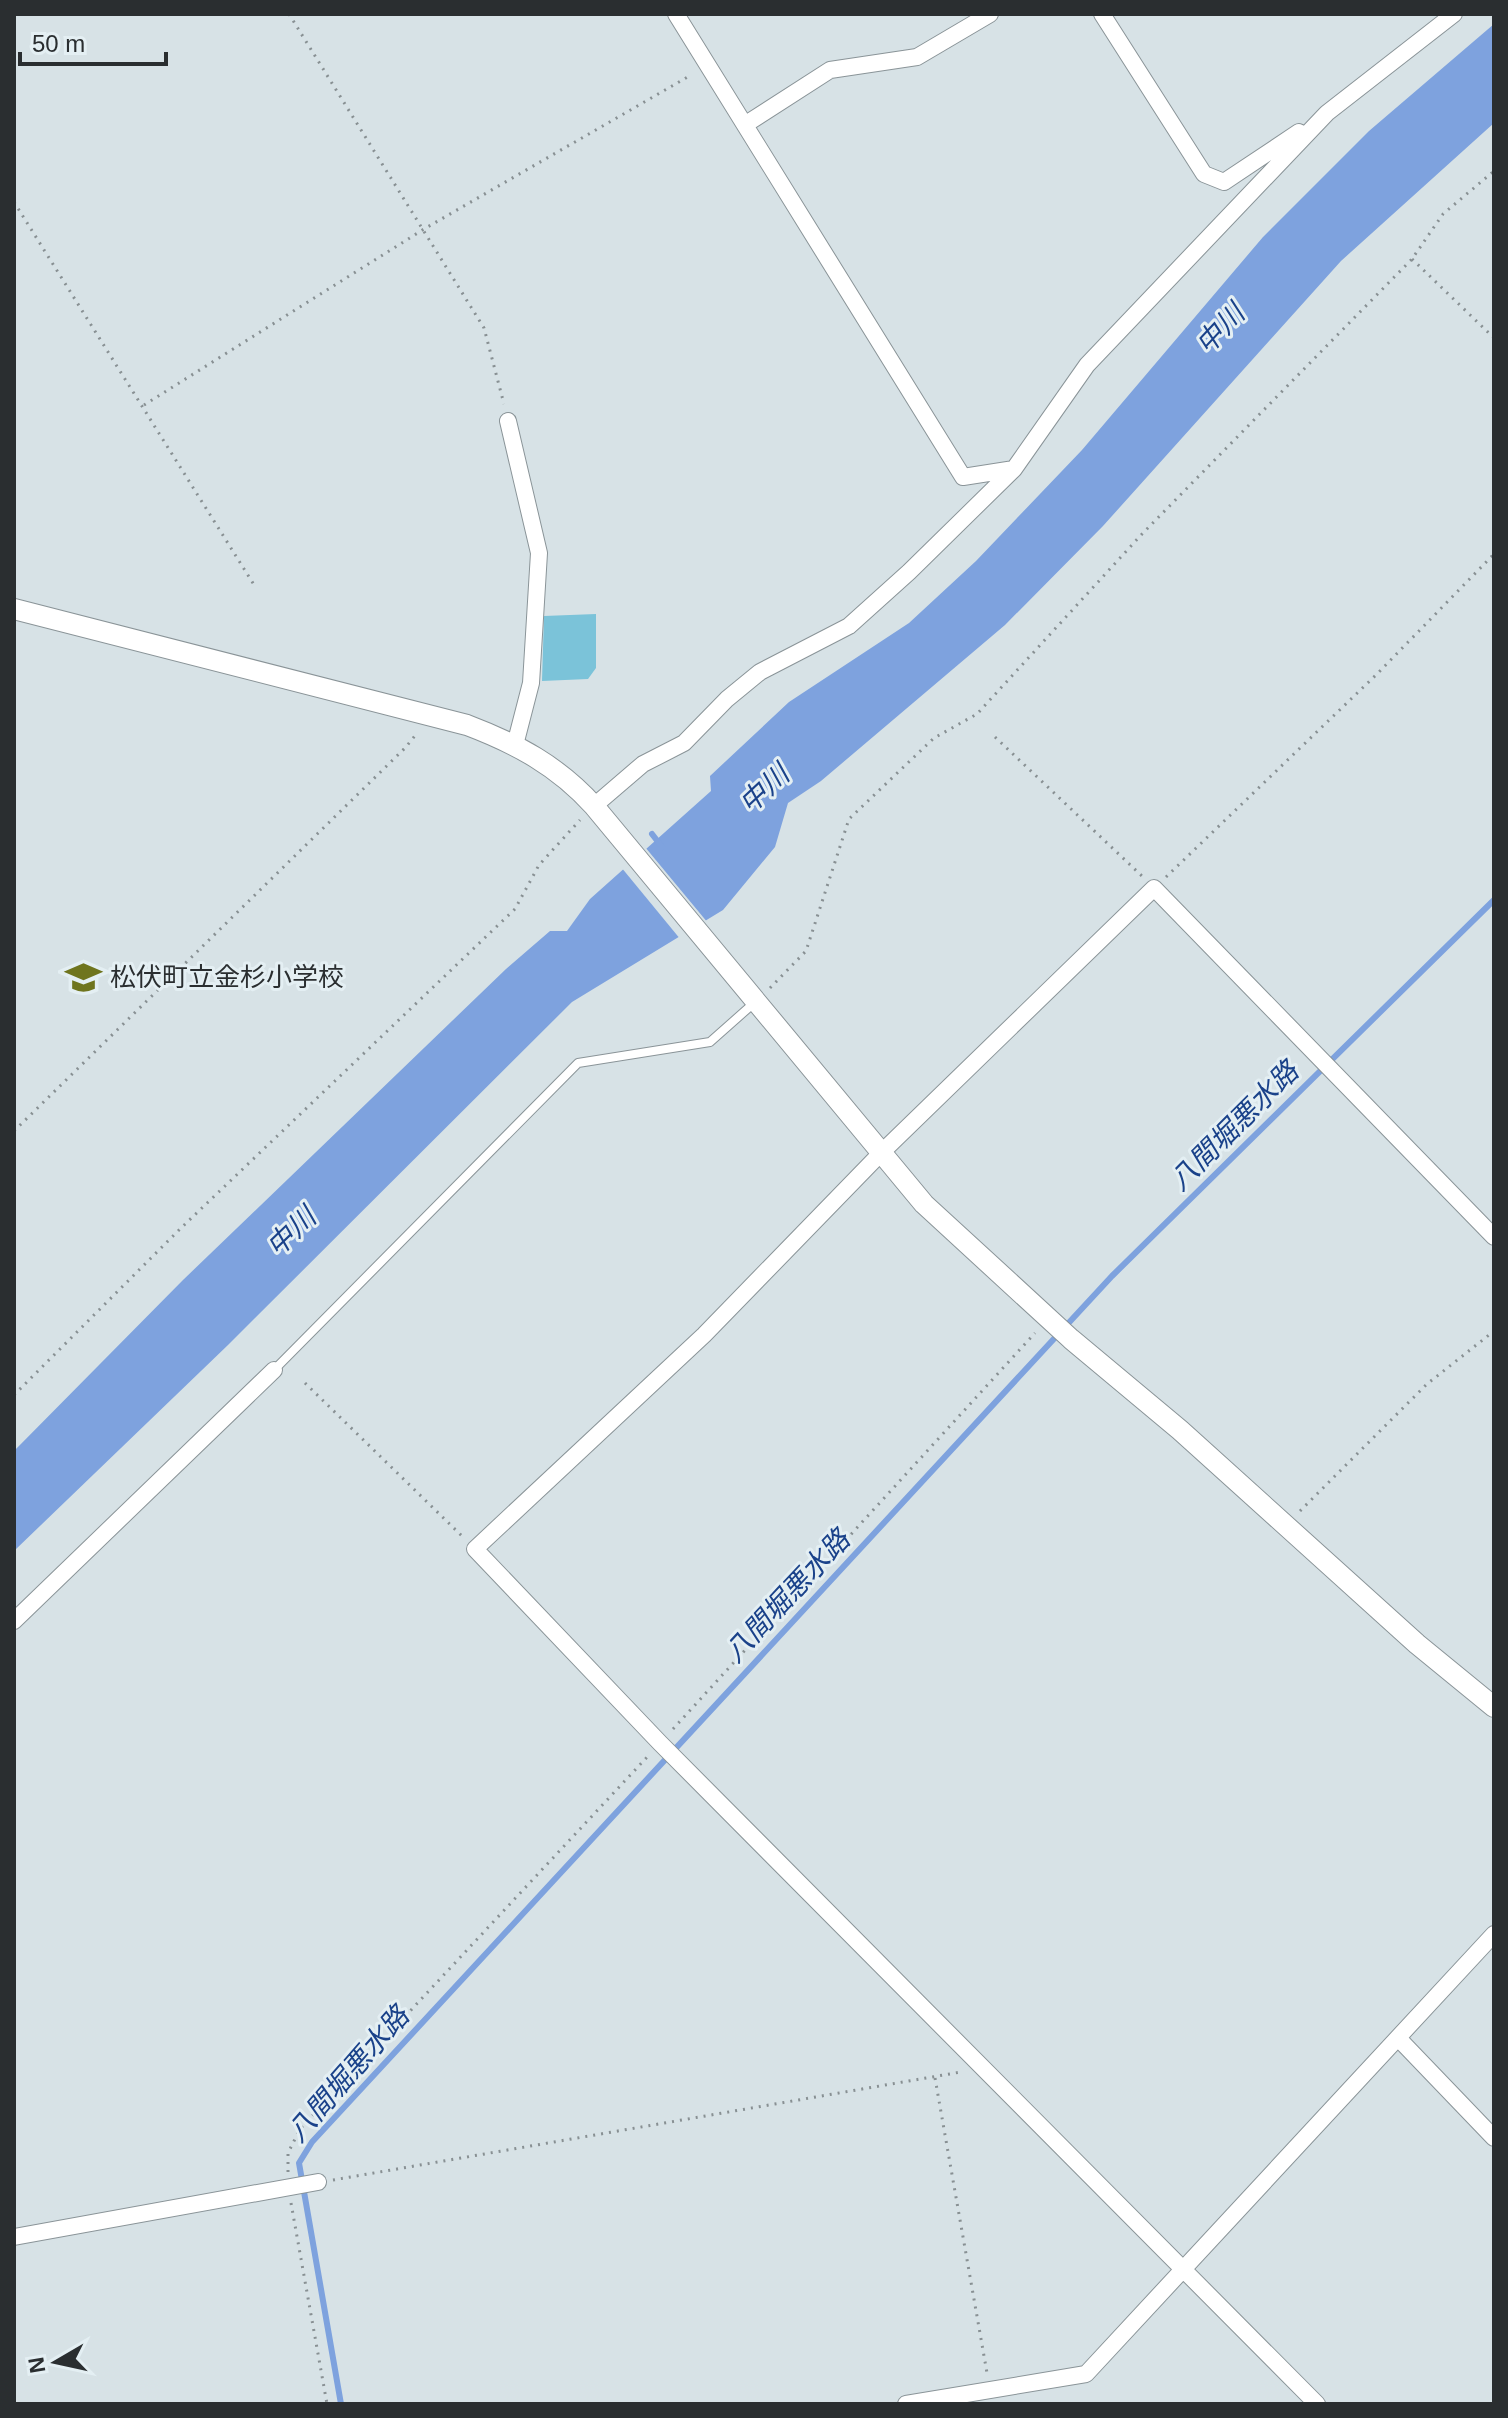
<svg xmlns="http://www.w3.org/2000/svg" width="1508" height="2418" viewBox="0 0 1508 2418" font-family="Arial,'Noto Sans JP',sans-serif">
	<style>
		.green { fill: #7bc3d9 }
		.water { fill: #7ea2de }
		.pier { fill: #d7e2e6 }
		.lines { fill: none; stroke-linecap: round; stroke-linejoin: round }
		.stream { stroke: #7ea2de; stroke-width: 6 }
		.service-casing { stroke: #8a9498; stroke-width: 10 }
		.minor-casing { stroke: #8a9498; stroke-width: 18 }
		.tertiary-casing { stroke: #8a9498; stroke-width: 22 }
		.path { stroke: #889093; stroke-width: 3; stroke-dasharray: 2 6; stroke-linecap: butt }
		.service { stroke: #fff; stroke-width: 8 }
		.minor { stroke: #fff; stroke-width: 16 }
		.tertiary { stroke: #fff; stroke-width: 20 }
		.labels { text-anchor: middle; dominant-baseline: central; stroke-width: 6; stroke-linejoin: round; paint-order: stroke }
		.poi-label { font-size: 26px; fill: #2a2e30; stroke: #e4eff3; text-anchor: start }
		.water-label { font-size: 28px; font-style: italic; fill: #1a428a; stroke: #e4eff3 }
	</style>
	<rect width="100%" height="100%" fill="#d7e2e6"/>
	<path class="green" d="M596,614V668L588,679L542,681L544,616Z"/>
	<path class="water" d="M1494,24V123L1341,261L1103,526L1005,625L821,781L788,803L775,847L723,910L572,1002L228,1345L14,1551V1451L183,1280L506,969L550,931H567L590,899L711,791L710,776L789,702L909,623L976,561L1082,450L1263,237L1369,131Z"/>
	<path class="pier" d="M645,847L708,923L681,940L621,867Z"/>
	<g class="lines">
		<path class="stream" d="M652,834L662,847
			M341,2404L299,2163L312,2142L1112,1276L1494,900"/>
		<defs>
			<path id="service" d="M274,1370L578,1063L710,1042L754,1003"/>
			<path id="minor" d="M676,14L963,477L1014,469
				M1102,14L1204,174L1224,182L1299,132
				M746,124L830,70L917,57L990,14
				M508,421L539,553L531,683L515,745
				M594,806L643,764L684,743L727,699L760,672L849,626L909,572L1014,469L1087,365L1327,113L1454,14
				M14,1621L274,1370
				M1398,2038L1494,2138
				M14,2237L318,2182
				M906,2404L1086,2374L1494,1934
				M1317,2404L660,1743L475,1549L704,1335L880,1154L1154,888L1494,1237"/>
			<path id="tertiary" d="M14,609L467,725C517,744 558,766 594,806L924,1204L1071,1339L1180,1430L1417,1644L1494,1707"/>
		</defs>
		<use href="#service" class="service-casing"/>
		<use href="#minor" class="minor-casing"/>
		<use href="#tertiary" class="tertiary-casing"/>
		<path class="path" d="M289,14L484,328L504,404
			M14,202L256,588
			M1412,259L1494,338
			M144,405L424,229L691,75
			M995,737L1143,877
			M1166,877L1377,674L1494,554
			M770,988L806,951L849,819L934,738L977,714L1142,534L1412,259L1443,214L1494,171
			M14,1131L405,748L418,732
			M305,1383L464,1538
			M14,1395L181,1228L515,909L539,865L580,820
			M1300,1511L1427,1384L1494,1331
			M673,1729L1035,1333
			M935,2078L987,2373
			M288,2172V2153L300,2129L649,1755
			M333,2180L961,2072
			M291,2203L327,2404"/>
		<use href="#service" class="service"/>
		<use href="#minor" class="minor"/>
		<use href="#tertiary" class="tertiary"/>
	</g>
	<defs>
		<symbol id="school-bare" viewBox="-9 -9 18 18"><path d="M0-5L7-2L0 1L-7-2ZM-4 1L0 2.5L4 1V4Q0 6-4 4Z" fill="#6f751e" stroke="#e4eff3" stroke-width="2.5" paint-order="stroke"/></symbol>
	</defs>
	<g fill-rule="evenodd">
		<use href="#school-bare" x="58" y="952" width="51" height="51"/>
	</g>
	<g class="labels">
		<g class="poi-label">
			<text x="110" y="977">松伏町立金杉小学校</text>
		</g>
		<g class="water-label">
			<text transform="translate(1220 329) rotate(-47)">中川</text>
			<text transform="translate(764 789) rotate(-43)">中川</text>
			<text transform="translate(1234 1126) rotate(-45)">八間堀悪水路</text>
			<text transform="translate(291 1232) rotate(-44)">中川</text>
			<text transform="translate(787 1596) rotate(-47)">八間堀悪水路</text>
			<text transform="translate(348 2074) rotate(-49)">八間堀悪水路</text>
		</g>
	</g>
	<rect width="1508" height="2418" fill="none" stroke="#2a2e30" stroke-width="32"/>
	<g transform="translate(56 2362) rotate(261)" stroke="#e4eff3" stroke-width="6" paint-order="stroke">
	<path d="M0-6L14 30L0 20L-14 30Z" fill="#2a2e30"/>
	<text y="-12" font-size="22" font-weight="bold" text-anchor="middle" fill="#2a2e30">N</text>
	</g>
	<path d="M20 52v12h146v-12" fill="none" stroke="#2a2e30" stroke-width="4"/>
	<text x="32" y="52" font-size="24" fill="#2a2e30" stroke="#e4eff3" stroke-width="6" paint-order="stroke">50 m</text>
</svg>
